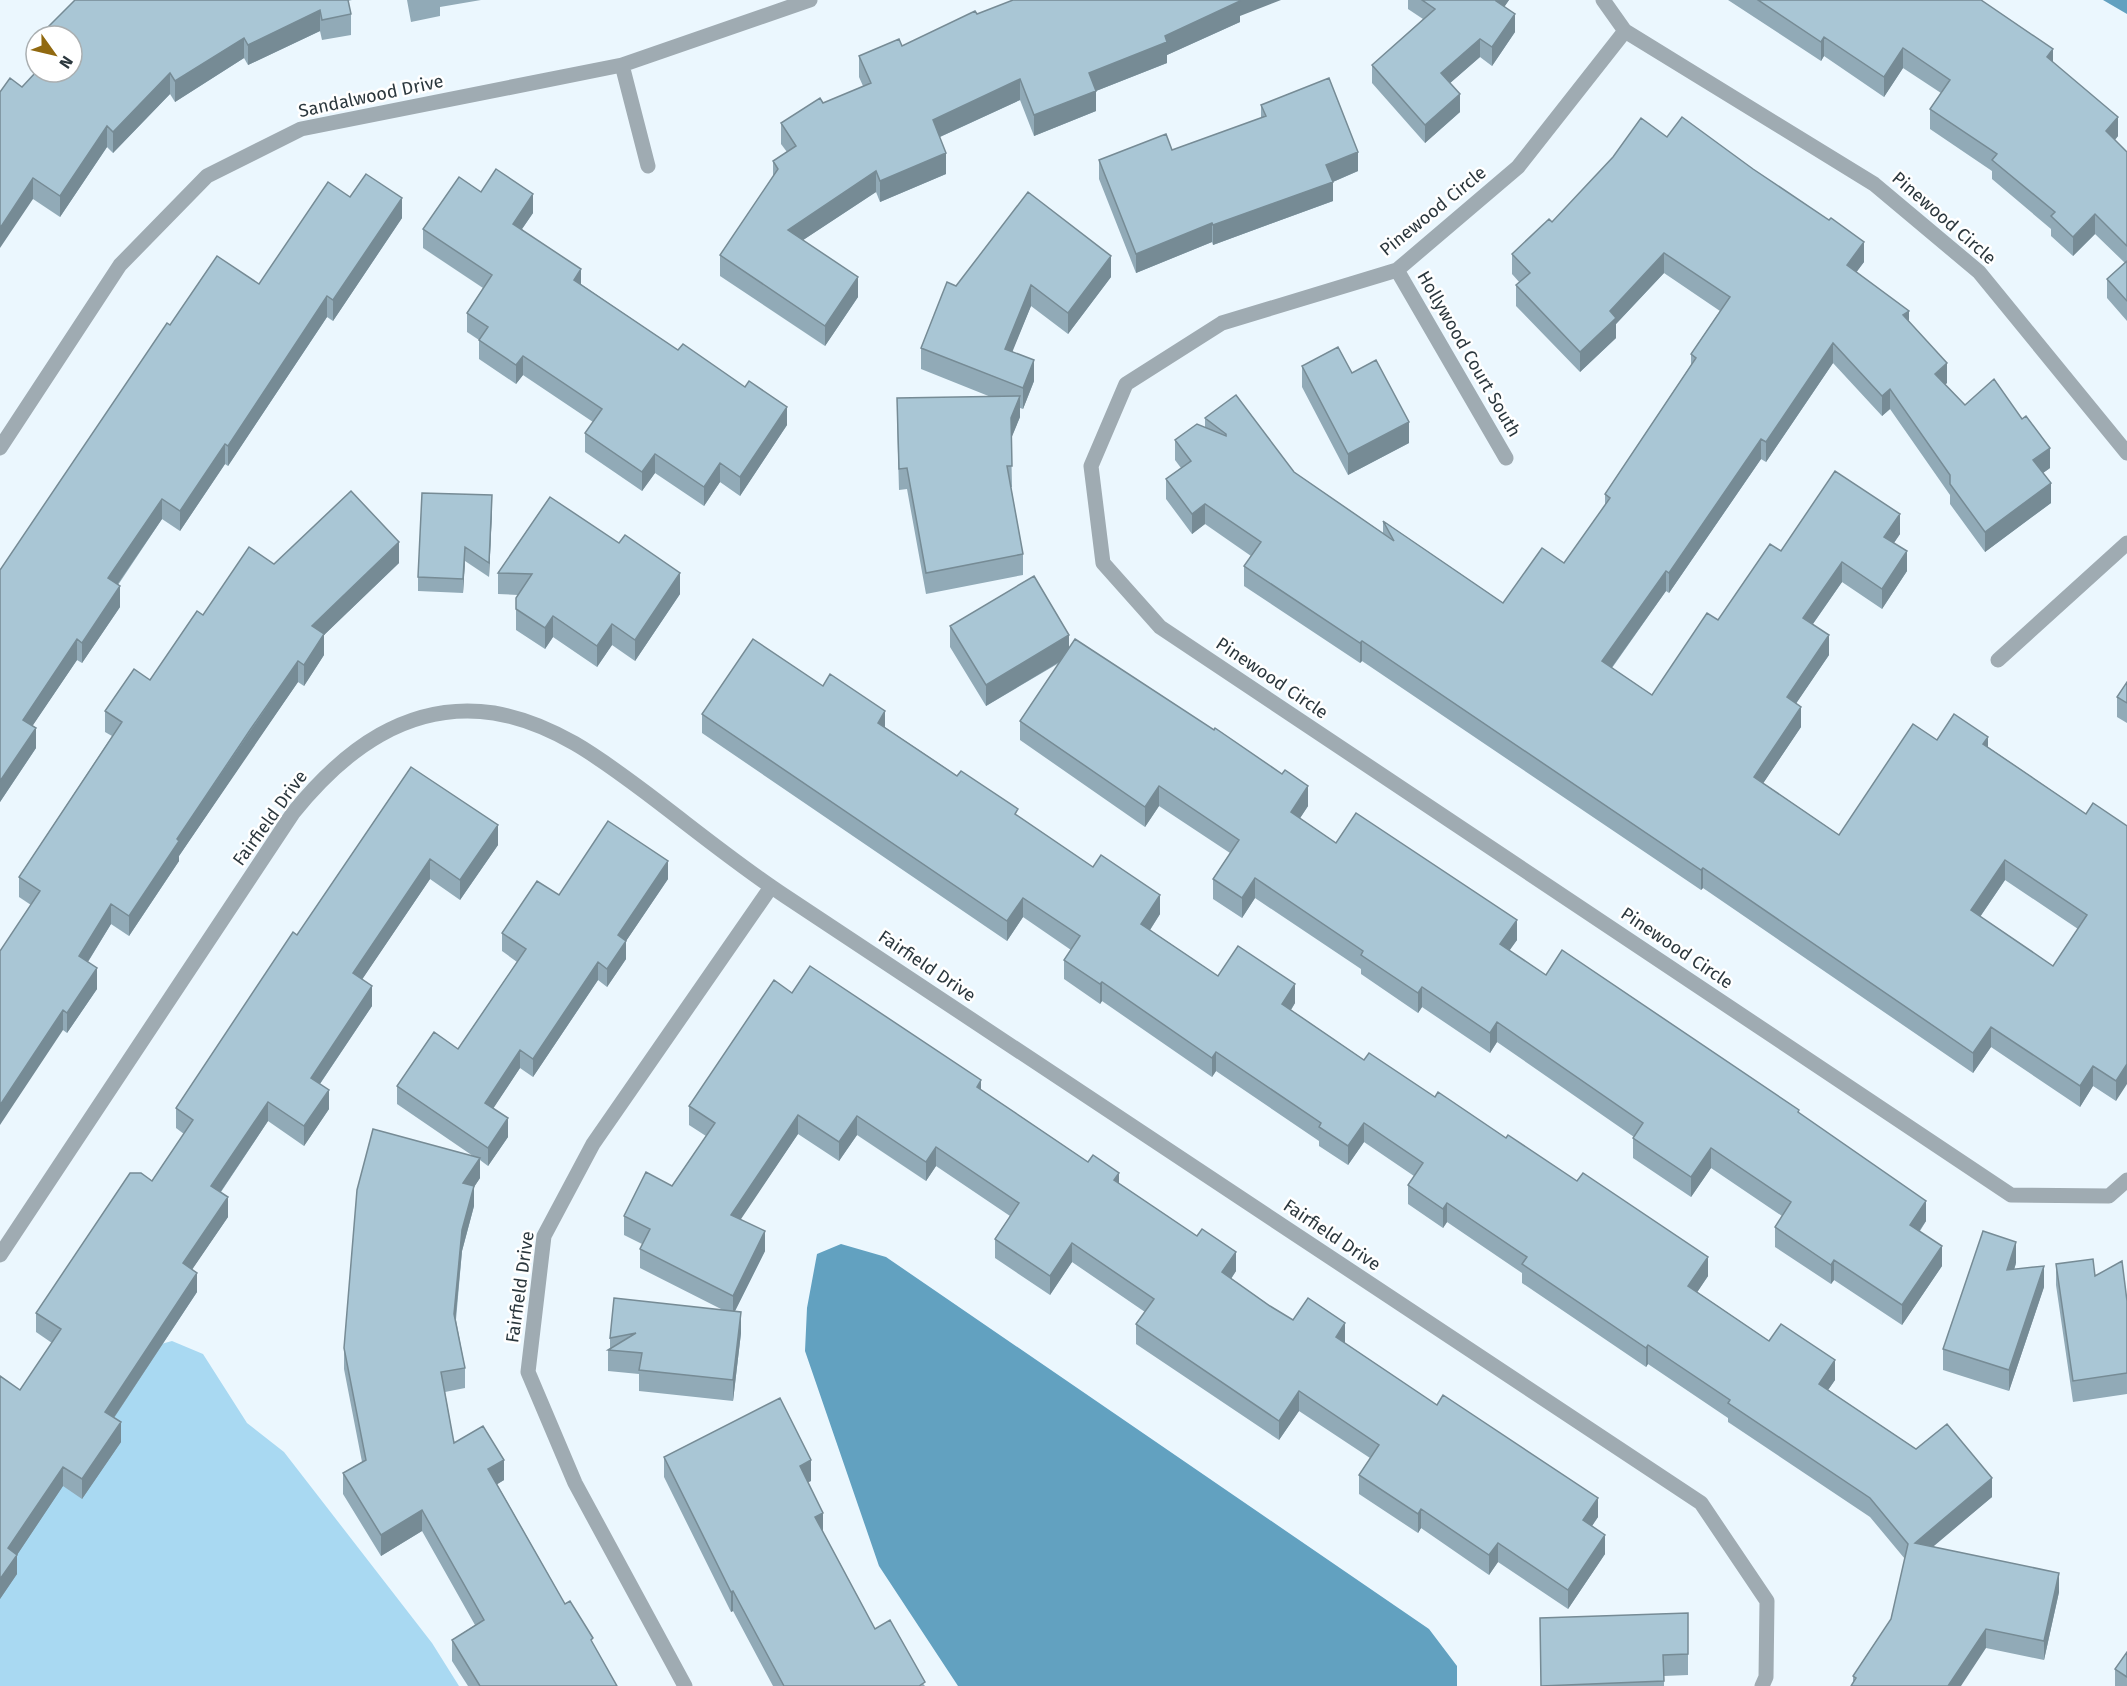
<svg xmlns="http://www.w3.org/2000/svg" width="2127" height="1686" viewBox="0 0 2127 1686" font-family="'Fira Sans',sans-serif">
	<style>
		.green { fill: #a9d9f2 }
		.water { fill: #62a1c0 }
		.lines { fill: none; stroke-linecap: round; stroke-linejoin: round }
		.minor { stroke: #9fabb2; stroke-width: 15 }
		.wall { fill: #91aab7; fill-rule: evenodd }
		.shaded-wall { fill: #768b95 }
		.building { fill: #a9c6d5; stroke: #768b95; stroke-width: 1.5; fill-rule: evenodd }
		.labels { text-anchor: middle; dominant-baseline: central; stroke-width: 5; stroke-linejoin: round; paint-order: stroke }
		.street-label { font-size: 18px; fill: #2b373d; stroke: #fff }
	</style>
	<rect width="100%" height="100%" fill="#ebf7fe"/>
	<path class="green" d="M172,1341L203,1354L247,1423L284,1452L432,1643L459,1686H0V1512L114,1357Z"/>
	<path class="water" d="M2103,0H2127V14Z
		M841,1244L886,1257L1429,1629L1457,1666V1686H958L879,1566L805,1351L807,1308L817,1254Z"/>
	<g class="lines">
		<path class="minor" d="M1603,0L1625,31L1874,184L1979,272L2127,453
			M1625,31L1518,167L1397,270L1222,323L1126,384L1091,466L1103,563L1160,627L2011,1195L2109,1196L2127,1180
			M622,65L648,166
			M1397,270L1506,458
			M0,448L120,265L207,176L301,129L622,65L810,0
			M1998,660L2127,543
			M0,1255L293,813C343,751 408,700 494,713C554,723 601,759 649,795C694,829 738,865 785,896C1090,1098 1395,1300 1701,1503L1767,1601L1766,1677L1762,1686
			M685,1686L575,1483L528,1372L544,1236L593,1144L771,887"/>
	</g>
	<path class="wall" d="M75,0H352L348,1L351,14V35L322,40L320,31L248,65L244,58L175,102L170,94L113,153L107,147L60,217L33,199L22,87L72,36H45V30Z
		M407,0H481L440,7V16L411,22Z
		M1408,0H1509L1504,7L1515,32L1492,66L1480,57L1450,83L1460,112L1425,143L1372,83V65L1423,19L1408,9Z
		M1728,0H1981L2053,62L2118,136L2115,140L2127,152V321L2107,298V279L2125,263L2095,234L2073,256L2051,236V229L1992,179V171L1930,129V109L1941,93L1903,68L1884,97L1824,56L1821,61Z
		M977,14L1240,16V22L1167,55V63L1096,91V111L1034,136L1020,100L940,137L946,174L880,202L876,192L803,240L858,297L825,346L720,276V255L773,177V161L787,152L781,144V123L863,86L859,77V56L902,46Z
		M1261,105L1358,171L1333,182V201L1213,245L1212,242L1136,273L1099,179V160L1172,150L1261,118Z
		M1667,137L1864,262L1856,272L1909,321L1947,383L1945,384L1965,405L2050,468L2043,473L2051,503L1985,552L1950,504V495L1890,409L1882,416L1833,363L1766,462L1761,459L1669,593L1666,591L1612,668L1652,695L1781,551L1900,534L1894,543L1907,571L1882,609L1842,582L1813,624L1829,655L1796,703L1801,727L1763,783L1839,835L1937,740L1988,747L2086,814L2127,826L2116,1101L2093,1086L2080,1107L1991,1047L1973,1073L1703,888L1701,890L1362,661L1360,663L1244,586V566L1251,556L1205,524L1192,534L1166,499V479L1181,468L1175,460V440L1205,428V418L1294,472L1383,533V521L1503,603L1564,563L1605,505V494L1691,365V354L1720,311L1664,273L1616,324V338L1580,372L1516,306V285L1520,283L1512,274V254L1552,222ZM2005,880L2078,929L2053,966L1980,917Z
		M481,192L533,213L522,229L581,284L787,425L740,496L720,482L704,506L655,473L642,491L585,452V433L593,422L523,375L516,384L479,359V340L467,332V313L483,288L423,248V229Z
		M350,197L402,218L333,321L327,317L228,466L225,464L180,531L162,519L118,585L120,607L82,663L77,660L32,726L36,748L0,802V570L170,325L259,284Z
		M1111,277L1068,334L1031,306L1012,351L1034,381L1023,409L1020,408V417L1011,438L1012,487H1011L1023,554V575L926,594L907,489L899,490L897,419L991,397L921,369V348L956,286Z
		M1302,366L1352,373L1409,443L1348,475L1302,387Z
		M550,497L680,594L635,661L612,645L597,667L553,637L545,649L516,630V598L518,595L498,594V573Z
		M492,510L489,577L465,561L463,593L418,591V577Z
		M399,563L324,635V655L304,686L298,682L250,751L179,856V861L129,936L111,924L88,962L97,989L67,1033L63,1030L31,905L19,897V877L112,736L105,732V711L150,680L203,615L274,564Z
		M950,626L1069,647L1308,806L1300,818L1336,843L1517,940L1509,950L1546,975L1799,1113L1926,1221L1920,1231L1942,1266L1902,1325L1834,1280L1831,1284L1775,1247V1227L1782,1216L1711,1168L1691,1197L1633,1158V1138L1634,1137L1497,1042L1490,1053L1422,1007L1418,1013L1361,974V969L1255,898L1242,918L1213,899V879L1230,853L1159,806L1145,827L1020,740V721L1059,663L986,706L950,647Z
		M2127,682V723L2117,717V697Z
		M823,686L1018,816L1160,914L1150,930L1218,976L1295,1003L1291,1010L1364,1060L1435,1097L1708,1276L1697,1292L1769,1341L1835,1380L1828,1390L1916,1449L1992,1497L1933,1546L2059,1592L2044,1660L1986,1648L1853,1684V1676L1891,1619L1905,1559L1870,1517L1728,1422V1418L1648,1364L1646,1367L1522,1283V1273L1447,1222L1443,1228L1408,1204V1185L1414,1176L1364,1142L1348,1165L1319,1146V1141L1216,1071L1212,1077L1102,1001L1100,1004L1064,979V960L1071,950L1023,917L1007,941L702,733V714Z
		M411,767L498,845L460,900L430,879L362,979L372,1006L320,1084L329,1109L304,1146L268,1121L221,1192L228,1217L192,1269L197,1292L114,1418L121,1442L82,1499L63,1486L17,1555V1574L0,1599L20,1390L52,1343L36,1332V1313L152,1181L184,1134L176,1128V1108L297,935Z
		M668,879L626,941V959L607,987L598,980L533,1077L520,1068L493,1108L508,1137L488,1166L480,1160V1178L474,1187V1206L462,1251L456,1320L465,1368V1388L445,1392L454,1443L504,1480L497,1484L565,1604L593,1645L617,1686H468L452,1661V1640L475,1625L422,1531L381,1556L343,1494V1473L362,1462L344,1369V1348L473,1156L397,1104V1086L458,1049L517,962L502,951V933L559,895Z
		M792,993L981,1090L1119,1183L1236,1271L1231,1279L1270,1306L1293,1320L1345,1342L1344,1343L1598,1517L1592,1526L1605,1554L1568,1609L1498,1562L1489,1575L1421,1528L1418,1533L1359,1494V1475L1370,1458L1299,1411L1279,1440L1136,1344V1324L1145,1312L1072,1262L1050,1295L995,1258V1239L1010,1216L936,1166L926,1181L857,1135L839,1161L798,1134L740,1219L765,1251L735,1311L741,1333L733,1401L639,1391V1374L608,1371V1350L610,1349V1338L723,1310L640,1268V1249L642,1244L624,1235V1216L672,1186L706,1136L689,1125V1106Z
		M2016,1263L2014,1270L2044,1287L2009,1391L1943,1370V1349Z
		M2056,1264L2095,1276L2127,1301V1394L2073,1402L2056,1285Z
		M664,1457L811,1481L808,1482L823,1533L875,1629L925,1686H773L733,1611L731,1612L664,1477Z
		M1688,1613V1675L1664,1676V1686H1541L1540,1618Z
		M2127,1652V1686H2115V1669Z"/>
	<path class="shaded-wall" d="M1237,0H1281L1240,16V22L1167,55V63L1096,91V111L1034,136V115L1089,73Z
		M1497,0H1509L1496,19V1Z
		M320,10V31L248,65V45Z
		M1515,14V32L1492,66V47Z
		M1824,37V56L1821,61V42Z
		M244,38V58L175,102V81Z
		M1480,39V57L1441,91V73Z
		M1903,48V68L1884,97V77Z
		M2053,49V68L2047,57Z
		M170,73V94L113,153V132Z
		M1020,79V100L933,140V120Z
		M1460,94V112L1425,143V125Z
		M2118,117V136L2106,150V131Z
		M107,126V147L60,217V196Z
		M1358,152V171L1328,184L1333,182V201L1213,245V225L1326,165Z
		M946,153V174L880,202V181Z
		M876,171V192L788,250V230Z
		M33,178V199L0,248V228Z
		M533,194V213L513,242V224Z
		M402,198V218L333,321V300Z
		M2095,214V234L2073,256V237Z
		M1212,223V242L1136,273V254Z
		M1864,242V262L1847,285V265Z
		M1664,253V273L1616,324V338L1580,372V352L1610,311Z
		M1111,256V277L1068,334V313Z
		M581,269V288L574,280Z
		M858,277V297L825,346V326Z
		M1031,285V306L1005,370V349Z
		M327,296V317L228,466V446Z
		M1909,311V331L1903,315Z
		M1833,343V363L1766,462V442Z
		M523,356V375L516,384V365Z
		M1034,360V381L1023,409V388Z
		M1947,363V383L1935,394V374Z
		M1890,389V409L1882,416V396Z
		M1020,396V417L1011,439V418Z
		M787,407V425L740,496V477Z
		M1409,422V443L1348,475V454Z
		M1761,439V459L1669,593V573Z
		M225,444V464L180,531V511Z
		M2050,448V468L2033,480V460Z
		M655,454V473L642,491V472Z
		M720,463V482L704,506V487Z
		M2051,483V503L1985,552V532Z
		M492,495V510L489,577V563Z
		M162,499V519L108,598V578Z
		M1205,504V524L1192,534V514Z
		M1900,514V534L1884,557V537Z
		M399,542V563L324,635V655L304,686V665L312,626Z
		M465,547V561L463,593V579Z
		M1907,551V571L1882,609V589Z
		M1842,562V582L1803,638V618Z
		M1666,571V591L1602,681V661Z
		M680,573V594L635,661V640Z
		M120,586V607L82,663V643Z
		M553,616V637L545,649V628Z
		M612,624V645L597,667V646Z
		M1069,635V656L986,706V685Z
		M1829,635V655L1787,717V697Z
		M77,639V660L23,740V720Z
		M1362,641V661L1360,663V643Z
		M298,661V682L179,856V861L129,936V916L177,839Z
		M1801,707V727L1754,797V777Z
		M885,711V731L878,723Z
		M36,728V748L0,802V781Z
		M1988,737V757L1983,744Z
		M1159,786V806L1145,827V807Z
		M1308,786V806L1291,832V812Z
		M498,825V845L460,900V880Z
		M430,859V879L353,993V973Z
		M2005,860V880L1971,930V910Z
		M668,861V879L618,953V935Z
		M1703,868V888L1701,890V870Z
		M1255,878V898L1242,918V898Z
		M1160,895V914L1141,944V924Z
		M1023,898V917L1007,941V921Z
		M111,904V924L79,976V956Z
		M1517,920V940L1500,964V944Z
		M626,941V959L607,987V969Z
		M598,962V980L533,1077V1059Z
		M97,968V989L67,1033V1013Z
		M1102,982V1001L1100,1004V984Z
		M1295,984V1003L1282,1024V1004Z
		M372,986V1006L311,1097V1078Z
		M1422,987V1007L1418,1013V993Z
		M63,1010V1030L0,1125V1105Z
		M1497,1022V1042L1490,1053V1033Z
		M1991,1027V1047L1973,1073V1053Z
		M520,1050V1068L485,1121V1103Z
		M1216,1052V1071L1212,1077V1058Z
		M2127,1064V1084L2116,1101V1081Z
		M2093,1066V1086L2080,1107V1086Z
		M981,1080V1099L977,1087Z
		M329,1090V1109L304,1146V1126Z
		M268,1102V1121L211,1206V1186Z
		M798,1115V1134L731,1234V1215Z
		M857,1116V1135L839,1161V1142Z
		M508,1118V1137L488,1166V1148Z
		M1364,1123V1142L1348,1165V1146Z
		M936,1147V1166L926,1181V1162Z
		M1711,1148V1168L1691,1197V1177Z
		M480,1158V1178L474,1187V1206L462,1251L454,1334V1314L463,1183Z
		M1119,1173V1192L1114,1180Z
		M228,1197V1217L183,1283V1263Z
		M1926,1201V1221L1910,1244V1225Z
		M1447,1203V1222L1443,1228V1209Z
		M765,1231V1251L733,1315V1296Z
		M2016,1242V1263L2007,1292V1270Z
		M1072,1243V1262L1050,1295V1276Z
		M1942,1246V1266L1902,1325V1305Z
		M1236,1252V1271L1222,1292V1272Z
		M1708,1257V1276L1688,1306V1286Z
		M1834,1260V1280L1831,1284V1265Z
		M2044,1266V1287L2009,1391V1370Z
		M197,1273V1292L105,1431V1412Z
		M741,1312V1333L733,1401V1380Z
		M1345,1323V1342L1336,1356V1337Z
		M1648,1345V1364L1646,1367V1348Z
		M1835,1360V1380L1819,1403V1384Z
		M1299,1391V1411L1279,1440V1421Z
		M121,1422V1442L82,1499V1479Z
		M504,1460V1480L488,1490V1469Z
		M811,1460V1481L800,1486V1466Z
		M63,1467V1486L17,1555V1574L0,1599V1579L8,1548Z
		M1992,1478V1497L1915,1562V1543Z
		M1598,1498V1517L1583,1539V1520Z
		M1421,1509V1528L1418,1533V1514Z
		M422,1510V1531L381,1556V1535Z
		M823,1513V1533L815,1517Z
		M1605,1535V1554L1568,1609V1590Z
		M1498,1543V1562L1489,1575V1555Z
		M2059,1573V1592L2044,1660V1641Z
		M733,1591V1611L731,1612V1592Z
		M1986,1629V1648L1961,1686H1948Z"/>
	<path class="building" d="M75,0H348L351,14L322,20L320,10L248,45L244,38L175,81L170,73L113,132L107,126L60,196L33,178L0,228V92L10,78L22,87L36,72H72V36H51L45,30Z
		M1013,0H1239L1240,1L1165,36L1167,42L1089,73L1096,91L1034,115L1020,79L933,120L946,153L880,181L876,171L788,230L858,277L825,326L720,255L778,169L773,161L796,146L781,123L820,98L823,103L871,83L859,56L899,39L902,46L975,11L977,14Z
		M1422,0H1497L1496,1L1515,14L1492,47L1480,39L1441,73L1460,94L1425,125L1372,65L1435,9Z
		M1758,0H1981L2053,49L2047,57L2118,117L2106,131L2127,152V246L2095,214L2073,237L2051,216L2055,212L1992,160L1997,154L1930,109L1950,80L1903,48L1884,77L1824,37L1821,42Z
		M1329,78L1358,152L1326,165L1333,182L1213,225L1212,223L1136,254L1099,160L1166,134L1172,150L1266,116L1261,105Z
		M1682,117L1753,169L1829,220L1831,218L1864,242L1847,265L1909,311L1903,315L1947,363L1935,374L1965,405L1994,379L2022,419L2026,416L2050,448L2033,460L2051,483L1985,532L1950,484V475L1890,389L1882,396L1833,343L1766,442L1761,439L1669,573L1666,571L1602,661L1652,695L1707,613L1718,620L1770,544L1781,551L1835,471L1900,514L1884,537L1907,551L1882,589L1842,562L1803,618L1829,635L1787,697L1801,707L1754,777L1839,835L1913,724L1937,740L1954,714L1988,737L1983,744L2086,814L2093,803L2127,826V1064L2116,1081L2093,1066L2080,1086L1991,1027L1973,1053L1703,868L1701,870L1362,641L1360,643L1244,566L1261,542L1205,504L1192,514L1166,479L1191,461L1175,440L1197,424L1226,436V434L1205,418L1236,395L1294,472L1394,541L1383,521L1503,603L1542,548L1564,563L1610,498L1605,494L1696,358L1691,354L1730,297L1664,253L1610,311L1616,318L1580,352L1516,285L1530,273L1512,254L1549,219L1552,222L1613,157L1641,118L1667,137ZM2005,860L2087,915L2053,966L1971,910Z
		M496,169L533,194L513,224L581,269L574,280L678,350L683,344L745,387L749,381L787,407L740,477L720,463L704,487L655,454L642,472L585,433L602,409L523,356L516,365L479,340L488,327L467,313L492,275L423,229L459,177L481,192Z
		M366,174L402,198L333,300L327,296L228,446L225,444L180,511L162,499L108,578L120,586L82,643L77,639L23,720L36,728L0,781V570L167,323L170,325L217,256L259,284L328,182L350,197Z
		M1028,192L1111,256L1068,313L1031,285L1005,349L1034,360L1023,388L921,348L947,282L956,286Z
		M2127,261V301L2107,279Z
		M1338,347L1352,373L1376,360L1409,422L1348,454L1302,366Z
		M1020,396L1011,418L1012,466H1007L1023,554L926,573L907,468L899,469L897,398Z
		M351,491L399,542L312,626L324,634L304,665L298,661L250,730L177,839L179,841L129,916L111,904L79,956L97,968L67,1013L63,1010L0,1105V951L40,891L19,877L122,722L105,711L134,669L150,680L197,611L203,615L249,547L274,564Z
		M422,493L492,495L489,563L465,547L463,579L418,577Z
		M550,497L619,543L625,535L680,573L635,640L612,624L597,646L553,616L545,628L516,609V598L532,574L498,573Z
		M1034,576L1069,635L986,685L950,626Z
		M753,639L823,686L830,674L885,711L878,723L957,776L961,771L1018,809L1015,814L1093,867L1101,855L1160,895L1141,924L1218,976L1238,946L1295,984L1282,1004L1364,1060L1369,1053L1435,1097L1438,1092L1506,1138L1508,1135L1577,1181L1583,1173L1708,1257L1688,1286L1769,1341L1781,1324L1835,1360L1819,1384L1916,1449L1947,1424L1992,1478L1915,1543L2059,1573L2044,1641L1986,1629L1948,1686H1851L1856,1678L1853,1676L1891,1619L1908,1544L1870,1498L1728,1403L1730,1400L1648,1345L1646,1348L1522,1264L1527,1257L1447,1203L1443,1209L1408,1185L1423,1163L1364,1123L1348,1146L1319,1127L1321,1123L1216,1052L1212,1058L1102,982L1100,984L1064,960L1080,936L1023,898L1007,921L702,714Z
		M1075,639L1214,730L1215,728L1282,774L1285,770L1308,786L1291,812L1336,843L1356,813L1517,920L1500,944L1546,975L1562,950L1799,1110L1798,1112L1926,1201L1910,1225L1942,1246L1902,1305L1834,1260L1831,1265L1775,1227L1791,1202L1711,1148L1691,1177L1633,1138L1643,1123L1497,1022L1490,1033L1422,987L1418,993L1361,955L1363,951L1255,878L1242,898L1213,879L1239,840L1159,786L1145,807L1020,721Z
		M2127,682V703L2117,697Z
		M411,767L498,825L460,880L430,859L353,973L372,986L311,1078L329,1090L304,1126L268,1102L211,1186L228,1197L183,1263L197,1273L105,1412L121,1422L82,1479L63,1467L8,1548L17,1555L0,1579V1376L20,1390L61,1329L36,1313L130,1173H141L152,1181L193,1120L176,1108L293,932L297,935Z
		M608,821L668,861L618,935L626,941L607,969L598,962L533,1059L520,1050L485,1103L508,1118L488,1148L397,1086L434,1032L458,1049L526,949L502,933L537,881L559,895Z
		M810,966L981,1080L977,1087L1088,1162L1093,1155L1119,1173L1114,1180L1197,1236L1202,1229L1236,1252L1222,1272L1270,1306L1293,1320L1308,1298L1345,1323L1336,1337L1437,1405L1443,1395L1598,1498L1583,1520L1605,1535L1568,1590L1498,1543L1489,1555L1421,1509L1418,1514L1359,1475L1379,1445L1299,1391L1279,1421L1136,1324L1154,1299L1072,1243L1050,1276L995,1239L1019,1203L936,1147L926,1162L857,1116L839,1142L798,1115L731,1215L765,1231L733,1296L640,1249L650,1229L624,1216L646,1172L672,1186L715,1123L689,1106L774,980L792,993Z
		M373,1129L480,1158L463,1183L474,1186L462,1230L454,1314L465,1368L441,1372L454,1443L483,1426L504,1460L488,1469L565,1604L570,1601L593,1638L591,1640L617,1686H480L452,1640L484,1620L422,1510L381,1535L343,1473L366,1460L344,1348L357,1190Z
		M1983,1231L2016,1242L2007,1270L2044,1266L2009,1370L1943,1349Z
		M2093,1259L2095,1276L2122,1261L2127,1301V1373L2073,1381L2056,1264Z
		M614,1298L741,1312L733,1380L639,1370L642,1353L608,1350L636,1333L610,1338Z
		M780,1398L811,1460L800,1466L823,1513L815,1517L875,1629L890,1620L925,1682L919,1686H784L733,1591L731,1592L664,1457Z
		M1688,1613V1654L1663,1655L1664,1681L1541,1686L1540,1618Z
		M2127,1652V1677L2115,1669Z"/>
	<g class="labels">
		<g class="street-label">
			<text transform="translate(371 96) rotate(-12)">Sandalwood Drive</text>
			<text transform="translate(1433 211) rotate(-39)">Pinewood Circle</text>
			<text transform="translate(1944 218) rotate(41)">Pinewood Circle</text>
			<text transform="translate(1469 354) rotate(60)">Hollywood Court South</text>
			<text transform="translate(1272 678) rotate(34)">Pinewood Circle</text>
			<text transform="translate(270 818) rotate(-54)">Fairfield Drive</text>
			<text transform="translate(1677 948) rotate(34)">Pinewood Circle</text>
			<text transform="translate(927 966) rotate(34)">Fairfield Drive</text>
			<text transform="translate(1332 1235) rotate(34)">Fairfield Drive</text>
			<text transform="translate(520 1287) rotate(-82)">Fairfield Drive</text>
		</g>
	</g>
	<g transform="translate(54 54) rotate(124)"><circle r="28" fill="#ffffff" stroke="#aaafb1" stroke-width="1.5"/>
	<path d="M0-4.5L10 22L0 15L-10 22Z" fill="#916910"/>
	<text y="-9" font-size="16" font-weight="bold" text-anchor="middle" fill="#2b373d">N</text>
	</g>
</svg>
